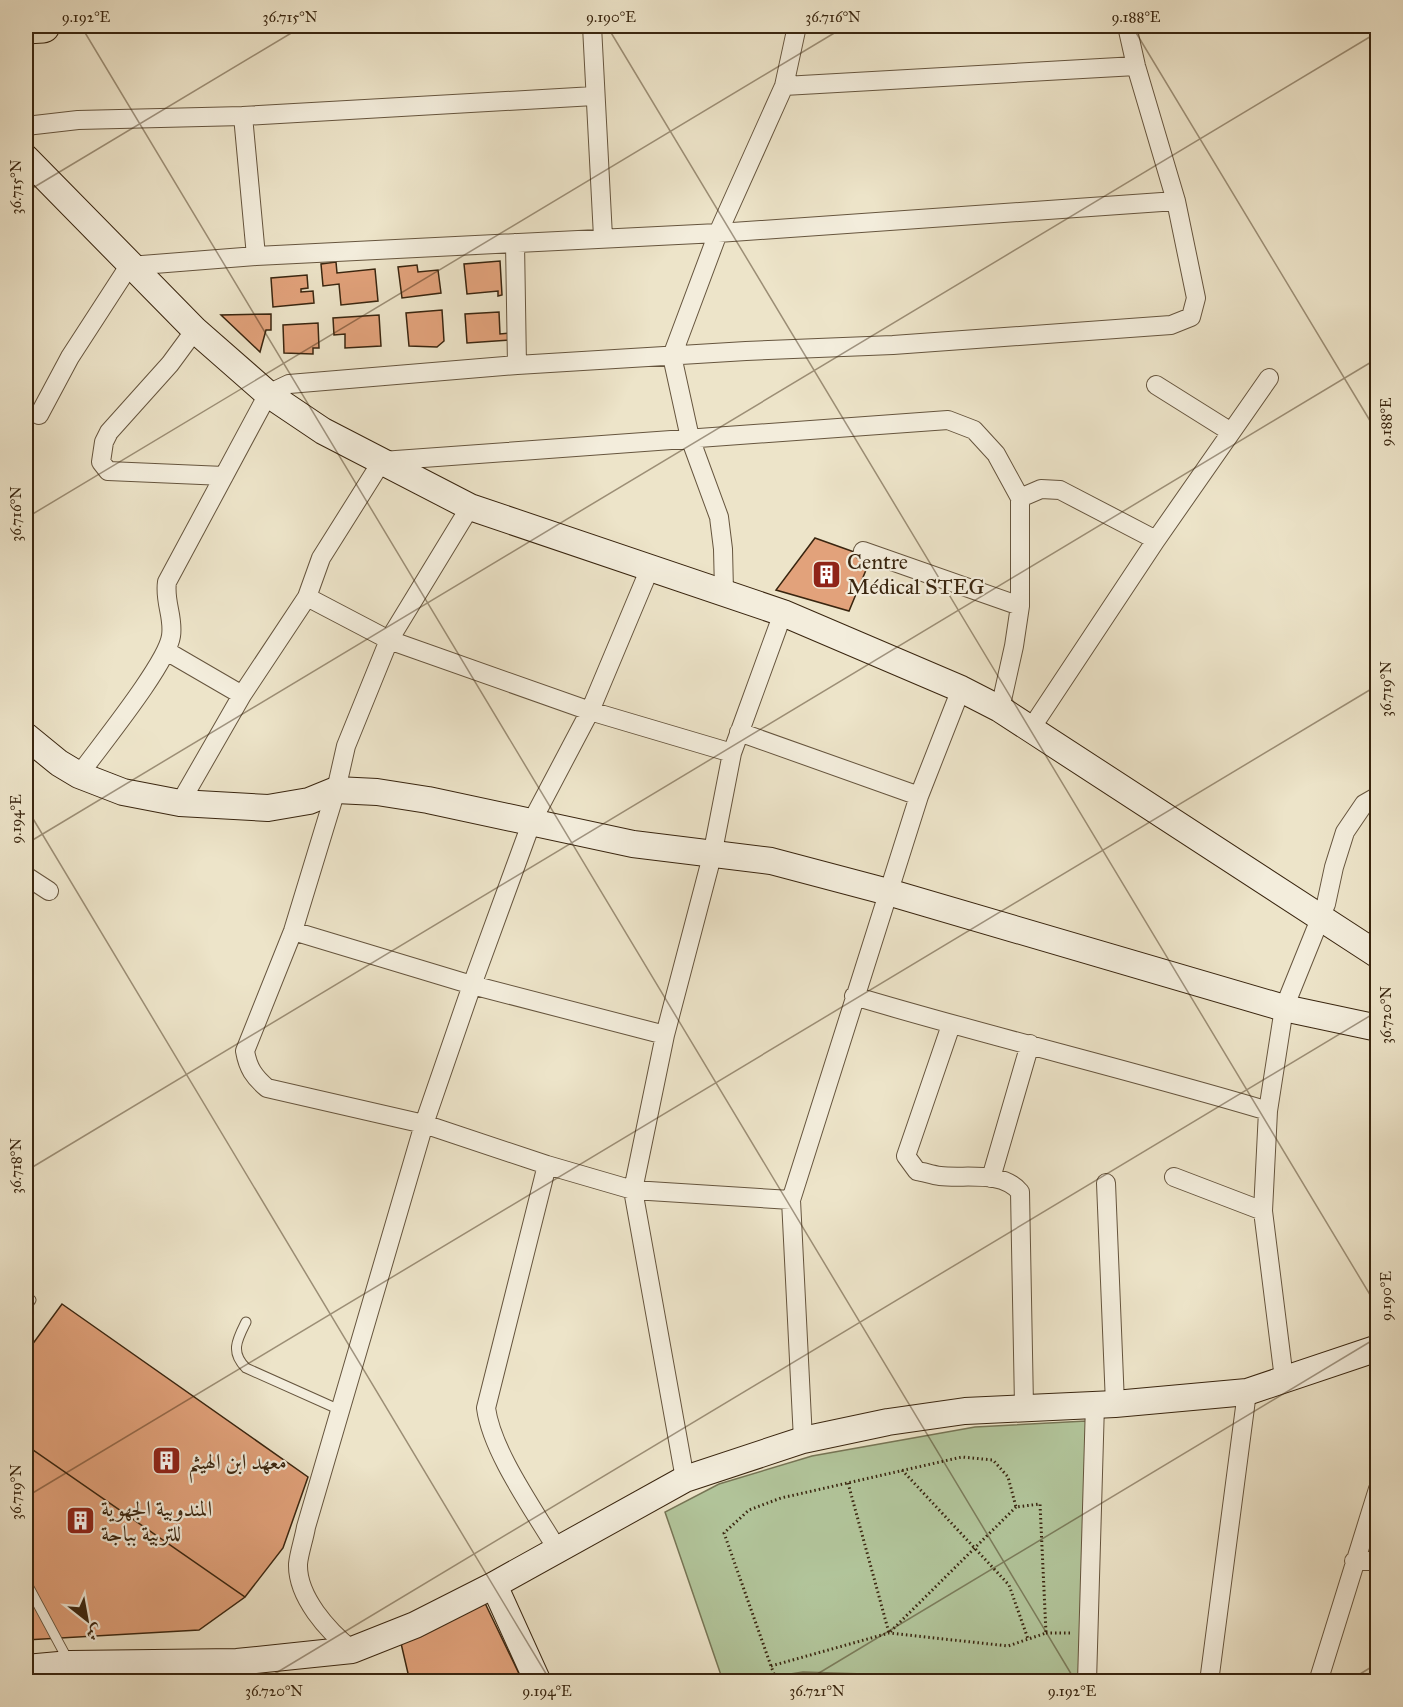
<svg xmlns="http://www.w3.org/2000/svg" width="1403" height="1707" font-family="'IM FELL Great Primer',Amiri,serif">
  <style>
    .green { fill: #b2c59b; stroke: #767555; stroke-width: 1.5 }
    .building { fill: #e2a27b; stroke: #39250f; stroke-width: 1.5 }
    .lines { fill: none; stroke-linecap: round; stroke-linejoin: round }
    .lane-casing { stroke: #66553e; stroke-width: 11 }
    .street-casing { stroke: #66553e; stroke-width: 20 }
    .secondary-casing { stroke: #39250f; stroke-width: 28 }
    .highway-casing { stroke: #39250f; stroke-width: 35 }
    .path { stroke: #39250f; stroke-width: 3; stroke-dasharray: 1.5 3; stroke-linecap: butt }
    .lane { stroke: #f3eddc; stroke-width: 9 }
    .street { stroke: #f3eddc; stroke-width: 18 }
    .secondary { stroke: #f3eddc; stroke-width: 26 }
    .highway { stroke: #ede4c9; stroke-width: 33 }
    .ticks { fill: none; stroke: #39250f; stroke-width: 1.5; stroke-opacity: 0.45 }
    .labels { text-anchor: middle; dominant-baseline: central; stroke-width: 4.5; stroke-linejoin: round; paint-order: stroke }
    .poi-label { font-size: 22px; fill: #39250f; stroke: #f3eddc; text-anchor: start }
    .neatline { fill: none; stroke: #39250f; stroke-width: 2 }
    .ticks-label { font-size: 15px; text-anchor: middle; fill: #39250f }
  </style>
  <rect width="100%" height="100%" fill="#ede4c9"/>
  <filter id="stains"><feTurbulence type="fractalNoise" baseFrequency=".00333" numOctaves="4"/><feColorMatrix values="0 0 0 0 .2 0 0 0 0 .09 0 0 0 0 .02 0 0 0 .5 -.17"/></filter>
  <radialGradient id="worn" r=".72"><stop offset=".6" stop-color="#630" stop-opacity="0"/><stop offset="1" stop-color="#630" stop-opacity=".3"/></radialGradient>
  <path class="green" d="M 1086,1421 L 1079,1681 L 803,1672 L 745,1681 L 723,1681 L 665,1512 L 719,1484 L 812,1456 L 975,1427 Z"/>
  <path class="building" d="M 500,261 L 502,295 L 498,296 L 498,291 L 467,294 L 464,264 Z
    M 336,262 L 337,273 L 375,269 L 378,301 L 341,305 L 339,284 L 323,286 L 321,264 Z
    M 417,265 L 418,272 L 438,270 L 441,293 L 402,298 L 398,267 Z
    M 307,275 L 308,288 L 301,289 L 301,292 L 313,291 L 314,303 L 273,307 L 271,278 Z
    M 442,310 L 444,341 L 437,347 L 409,346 L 406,313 Z
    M 499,312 L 500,334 L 510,333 L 510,340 L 467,343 L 465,314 Z
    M 271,314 L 271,330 L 266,330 L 260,352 L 221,315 Z
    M 379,315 L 381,346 L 345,348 L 345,334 L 334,335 L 333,318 Z
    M 318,323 L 319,348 L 313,348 L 313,354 L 284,353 L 283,325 Z
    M 815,538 L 871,558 L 849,611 L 776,590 Z
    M 62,1304 L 308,1477 L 283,1548 L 245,1597 L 26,1445 L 26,1353 Z
    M 26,1445 L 245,1597 L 199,1630 L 26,1640 Z
    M 483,1599 L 523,1682 L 410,1682 L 400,1639 Z"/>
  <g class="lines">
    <defs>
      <path id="lane" d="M 26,1307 L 31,1300
        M 246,1322 C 237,1340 230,1352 246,1368 L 340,1410
        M 26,1582 L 69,1662"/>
      <path id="street" d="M 592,26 L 603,237
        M 784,86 L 797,26
        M 243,116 L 256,256
        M 26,126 L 78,120 L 243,116 L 594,96
        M 515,243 L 517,365
        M 195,330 L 170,364 L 109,432 L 104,442 L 101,462 L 108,471 L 224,476
        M 1156,385 L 1231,432
        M 39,415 L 70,357 L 129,266 L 256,256 L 718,233 L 1176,201
        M 470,507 L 389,640 L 346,746 L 336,790 L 293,931 L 245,1051 C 248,1068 254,1077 267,1088 L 424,1124 L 547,1165 L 633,1190 L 791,1200
        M 863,551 L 1020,606
        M 724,591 L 723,549 L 719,517 L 690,438 L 672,356 L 718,233 L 784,86 L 1136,66
        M 307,597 L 389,640 L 590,711 L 732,753
        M 168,652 L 242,695
        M 1000,709 L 1014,646 L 1020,606 L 1020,498
        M 1030,730 L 1156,540 L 1269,378
        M 739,732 L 919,796
        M 79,775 C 99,747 167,664 171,636 C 174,617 164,602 167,582 L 268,394 L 289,384 L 517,365 L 746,351 L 893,345 L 1171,325 L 1191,317 L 1196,298 L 1176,201 L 1136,66 L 1127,26
        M 180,803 L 242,695 L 307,597 L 321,558 L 382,461 L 948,420 L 974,430 L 996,454 L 1020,498 L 1041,489 L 1060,490 L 1156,540
        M 26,876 L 49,891
        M 293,931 L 472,985 L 665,1035
        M 854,996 C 991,1037 1131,1070 1268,1111
        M 951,1025 L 906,1156 L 917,1171 C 924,1172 932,1175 940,1176 C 965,1179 1002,1170 1020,1192 L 1024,1406
        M 547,1165 L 486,1408 C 492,1452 534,1510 557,1549
        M 1174,1177 L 1263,1211
        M 991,1178 L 1030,1044
        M 1106,1183 L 1115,1404
        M 1284,1379 L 1263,1211 L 1268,1111 L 1284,1008 L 1326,904 L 1334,867 L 1345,832 L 1364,804 L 1378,796
        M 803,1440 L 791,1200 L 919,796 L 961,689
        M 685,1479 L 633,1190 L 665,1035 L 712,856 L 732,753 L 783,613
        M 1354,1561 L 1378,1561
        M 352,1650 C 328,1631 297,1597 298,1564 C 299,1553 304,1539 306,1527 L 424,1124 L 472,985 L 532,821 L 590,711 L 650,568
        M 1087,1682 L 1095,1404
        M 1209,1682 L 1247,1392
        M 1318,1682 L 1378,1489"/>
      <path id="secondary" d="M 26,158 L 195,330 L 268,394 L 323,431 L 470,507 L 783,613 L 961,689 L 1000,709 L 1378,955
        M 26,736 L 59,763 L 79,775 L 123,792 L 180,803 L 268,808 L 309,801 L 336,790 L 377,792 L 428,800 L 633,844 L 771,861 L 888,892 L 1284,1008 L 1378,1028
        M 494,1585 L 538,1682
        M 26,1668 L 70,1664 L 237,1662 L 352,1650 L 415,1625 L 494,1585 L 685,1479 L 803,1440 L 888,1422 L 965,1411 L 1115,1404 L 1247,1392 L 1378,1348"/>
      <path id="highway" d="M 26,27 L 43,26"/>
    </defs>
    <use href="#lane" class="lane-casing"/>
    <use href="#street" class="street-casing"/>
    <use href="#secondary" class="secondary-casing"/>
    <use href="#highway" class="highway-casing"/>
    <path class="path" d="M 902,1470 L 1009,1585 L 1028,1639
      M 848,1483 L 889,1633 L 1016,1507
      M 1046,1633 L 1072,1633
      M 771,1666 L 889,1633 L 1008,1646 L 1046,1633 L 1040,1504 L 1016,1507 L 1008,1477 L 993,1460 L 962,1457 L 781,1498 L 749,1510 L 724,1533 L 771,1666 L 777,1682"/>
    <use href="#lane" class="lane"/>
    <use href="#street" class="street"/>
    <use href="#secondary" class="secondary"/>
    <use href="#highway" class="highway"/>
  </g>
  <path class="ticks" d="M 81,26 L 1076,1682M 607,26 L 1378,1308M 1132,26 L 1378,434M 26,192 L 303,26M 26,518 L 846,26M 26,807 L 551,1682M 26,844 L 1378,32M 26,1171 L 1378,358M 26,1497 L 1378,685M 26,1681 L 26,1682M 261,1682 L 1378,1011M 804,1682 L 1378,1337M 1347,1682 L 1378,1663"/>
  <defs>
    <symbol id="building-square" viewBox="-11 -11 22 22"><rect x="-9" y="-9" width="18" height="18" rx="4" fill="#8f2418" stroke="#f3eddc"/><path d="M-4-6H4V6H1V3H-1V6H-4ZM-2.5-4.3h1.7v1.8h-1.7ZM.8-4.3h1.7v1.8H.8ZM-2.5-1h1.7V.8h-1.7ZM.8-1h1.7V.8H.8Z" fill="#fff"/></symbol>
  </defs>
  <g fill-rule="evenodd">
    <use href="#building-square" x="810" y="558" width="33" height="33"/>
    <use href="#building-square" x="150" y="1444" width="33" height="33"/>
    <use href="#building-square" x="64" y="1504" width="33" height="33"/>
  </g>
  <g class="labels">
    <g class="poi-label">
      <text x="847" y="561">Centre<tspan x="847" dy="25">Médical STEG</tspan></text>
      <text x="188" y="1461">معهد ابن الهيثم</text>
      <text x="101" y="1508">المندوبية الجهوية<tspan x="101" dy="25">للتربية بباجة</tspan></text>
    </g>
  </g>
  <rect width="1403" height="1707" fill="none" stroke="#ede4c9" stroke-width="66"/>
  <g transform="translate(87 1620) rotate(149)" stroke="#f3eddc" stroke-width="4.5" paint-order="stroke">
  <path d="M0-4.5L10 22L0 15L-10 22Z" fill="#39250f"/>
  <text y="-9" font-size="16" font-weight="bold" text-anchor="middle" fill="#39250f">ش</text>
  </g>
  <rect x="33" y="33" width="1337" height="1641" class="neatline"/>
  <g class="ticks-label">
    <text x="86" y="22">9.192°E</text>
    <text x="290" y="22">36.715°N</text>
    <text x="611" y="22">9.190°E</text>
    <text x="833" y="22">36.716°N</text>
    <text x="1136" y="22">9.188°E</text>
    <text transform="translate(16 187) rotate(-90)" y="5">36.715°N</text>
    <text transform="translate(1386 422) rotate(-90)" y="5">9.188°E</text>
    <text transform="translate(16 514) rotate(-90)" y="5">36.716°N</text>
    <text transform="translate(1386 689) rotate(-90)" y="5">36.719°N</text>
    <text transform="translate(16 819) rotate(-90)" y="5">9.194°E</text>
    <text transform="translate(1386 1015) rotate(-90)" y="5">36.720°N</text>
    <text transform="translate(16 1166) rotate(-90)" y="5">36.718°N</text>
    <text transform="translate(1386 1296) rotate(-90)" y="5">9.190°E</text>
    <text transform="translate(16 1492) rotate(-90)" y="5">36.719°N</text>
    <text x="274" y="1696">36.720°N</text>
    <text x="547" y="1696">9.194°E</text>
    <text x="817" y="1696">36.721°N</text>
    <text x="1072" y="1696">9.192°E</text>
  </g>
  <rect width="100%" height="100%" filter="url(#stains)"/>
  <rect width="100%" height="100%" fill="url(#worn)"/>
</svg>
